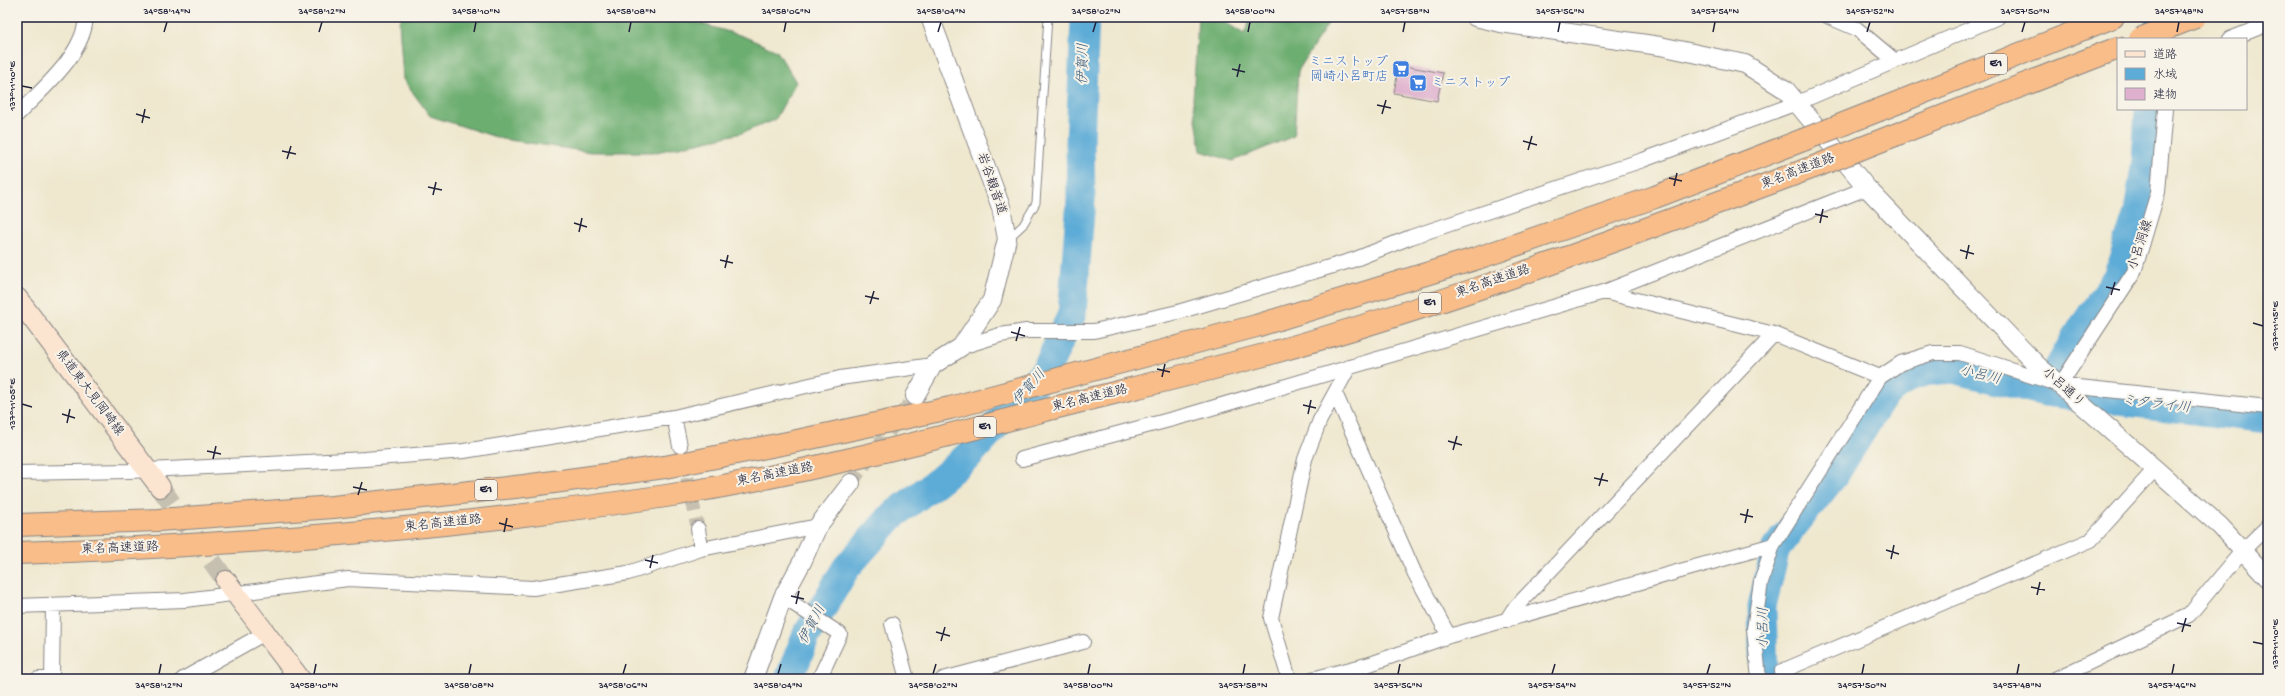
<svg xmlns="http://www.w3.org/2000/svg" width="2285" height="696" font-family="'Gochi Hand','Klee One',sans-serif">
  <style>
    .forest { fill: #6cad70; stroke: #476856 }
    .water { fill: #5dacd7; stroke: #406789 }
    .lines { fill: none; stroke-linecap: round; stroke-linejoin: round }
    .river { stroke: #5dacd7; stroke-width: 29 }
    .building { fill: #dfb0ce }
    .minor-tunnel { stroke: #c6c0b1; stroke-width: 14; stroke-dasharray: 14 7; stroke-linecap: butt }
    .secondary-tunnel { stroke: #c6c0b1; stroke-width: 20; stroke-dasharray: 20 10; stroke-linecap: butt }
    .service-casing { stroke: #888585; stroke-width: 9 }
    .minor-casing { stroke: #888585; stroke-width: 16 }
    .tertiary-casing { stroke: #888585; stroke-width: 20 }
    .secondary-casing { stroke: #888585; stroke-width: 22 }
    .motorway-casing { stroke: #888585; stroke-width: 24 }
    .service { stroke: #fff; stroke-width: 7 }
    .minor { stroke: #fff; stroke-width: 14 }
    .tertiary { stroke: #fff; stroke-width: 18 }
    .secondary { stroke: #fce5d0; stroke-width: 20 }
    .motorway { stroke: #f8bd89; stroke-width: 22 }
    .motorway-bridge-casing { stroke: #888585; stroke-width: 24; stroke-linecap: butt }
    .motorway-bridge { stroke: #f8bd89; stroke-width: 22 }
    .ticks { fill: none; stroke: #22223b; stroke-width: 1.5 }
    .labels { text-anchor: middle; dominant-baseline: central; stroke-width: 4; stroke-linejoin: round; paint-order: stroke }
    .shield { fill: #f7f3e8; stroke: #62616f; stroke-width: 1 }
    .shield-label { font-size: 12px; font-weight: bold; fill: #22223b }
    .shop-label { font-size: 13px; fill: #366cbe; stroke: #f7f3e8; text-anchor: end }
    .street-label { font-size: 13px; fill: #22223b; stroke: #f7f3e8 }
    .water-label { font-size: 14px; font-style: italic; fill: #3a5979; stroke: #f7f3e8 }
    .neatline { fill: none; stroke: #22223b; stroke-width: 1.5 }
    .ticks-label { font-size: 10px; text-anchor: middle; fill: #22223b }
  </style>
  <rect width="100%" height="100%" fill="#f7f3e8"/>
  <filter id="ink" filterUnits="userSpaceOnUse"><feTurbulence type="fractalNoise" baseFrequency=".025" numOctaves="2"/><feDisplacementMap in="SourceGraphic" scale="8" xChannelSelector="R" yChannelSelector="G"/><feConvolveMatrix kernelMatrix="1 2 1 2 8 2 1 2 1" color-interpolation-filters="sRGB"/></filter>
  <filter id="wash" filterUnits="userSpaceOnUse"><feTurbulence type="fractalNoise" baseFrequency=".012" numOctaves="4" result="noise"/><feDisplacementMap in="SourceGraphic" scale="16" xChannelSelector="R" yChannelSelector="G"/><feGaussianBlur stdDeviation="0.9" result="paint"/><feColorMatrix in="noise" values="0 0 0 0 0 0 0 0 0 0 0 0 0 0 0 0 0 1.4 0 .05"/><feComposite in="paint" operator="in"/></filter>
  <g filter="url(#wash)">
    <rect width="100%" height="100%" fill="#efe8cf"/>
    <path class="forest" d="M 402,17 L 695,17 L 699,23 L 743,36 L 777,51 L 796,82 L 775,120 L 742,133 L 657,152 L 590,152 L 502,139 L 430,116 L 403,79 L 399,22 Z
      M 1198,17 L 1217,17 L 1244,34 L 1251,17 L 1332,17 L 1298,71 L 1294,136 L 1233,161 L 1201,151 L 1193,100 Z"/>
    <path class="water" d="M 2146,17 L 2164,17 L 2162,39 L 2145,39 Z
      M 2143,109 L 2159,109 L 2154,221 L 2140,263 L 2129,257 L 2145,200 Z"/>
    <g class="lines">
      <path class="river" d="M 2045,392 L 2075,339 L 2117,277 L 2138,213 L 2146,161 L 2149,109
        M 1764,676 L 1762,606 L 1776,548 L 1835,474 L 1884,395 L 1910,376 L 1929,371 L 1953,369 L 2045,392 L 2268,419
        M 789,679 L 806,636 L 846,568 L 892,516 L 941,479 L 970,454 L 1046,370 L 1072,314 L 1081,199 L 1080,142 L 1085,17"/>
    </g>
    <g id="blocks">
      <path class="building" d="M 1399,65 L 1443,73 L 1437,101 L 1394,93 Z"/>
    </g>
  </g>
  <g filter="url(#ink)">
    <use href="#blocks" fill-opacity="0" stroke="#888585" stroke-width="1"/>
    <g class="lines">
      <path class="minor-tunnel" d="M 683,457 L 698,529
        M 851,483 L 915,396"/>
      <path class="secondary-tunnel" d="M 160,487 L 226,581"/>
      <defs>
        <path id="service" d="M 1009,238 L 1023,225 L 1036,203 L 1048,17"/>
        <path id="minor" d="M 1829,17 L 1857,29 L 1894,60
          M 2230,39 L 2268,24
          M 17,115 C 42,89 84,55 86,17
          M 1604,292 L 1774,334 L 1880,377
          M 961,347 L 1000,335 L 1026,331 L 1094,331 L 1178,312 L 1353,260 L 1411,237 L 1643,160 L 1797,103 L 1998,17
          M 2060,385 L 2134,272 L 2158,192 L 2165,109
          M 1335,393 L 1415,574 L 1449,636
          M 674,417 L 680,446
          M 1022,459 L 1188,415 L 1604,292 L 1867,188
          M 17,473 L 129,471 L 365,459 L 464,451 L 674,417 L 840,378 L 933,365
          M 698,529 L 701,549
          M 783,597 L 840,634 L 819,679
          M 17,606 L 185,600 L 348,579 L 533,588 L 628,573 L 701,549 L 818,526
          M 1506,621 L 1513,610 L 1774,334
          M 892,624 L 907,679
          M 38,679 L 52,679
          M 52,679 L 53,606
          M 183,679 L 265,633
          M 943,679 L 1083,642
          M 1289,679 L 1271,618 L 1305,459 L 1320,420 L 1349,367
          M 1312,679 L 1370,664 L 1449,636 L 1773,545
          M 1759,679 L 1754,629 L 1761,582 L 1773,545 L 1880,377 L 1901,363 L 1933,353 L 1960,353 L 2060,385 L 2268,407
          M 1783,679 L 1782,671 L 2091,540 L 2155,469
          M 2055,679 L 2189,615 L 2243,550 L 2268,526"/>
        <path id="tertiary" d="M 1475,17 L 1501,23 L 1660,46 L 1745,64 L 1786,90 L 1867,188 L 2037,365 L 2220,526 L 2268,578
          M 915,396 L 933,365 L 961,347 L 992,300 L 1007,239 L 1001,207 L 930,17
          M 753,679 L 783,597 L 802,562 L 818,526 L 851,483"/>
        <path id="secondary" d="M 17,298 L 160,487
          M 226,581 L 300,679"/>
        <path id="motorway" d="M 1879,110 L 2113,17
          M 1895,135 L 2118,48
          M 17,525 L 159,520 L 333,507 L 524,486 L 665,467 L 792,442 L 950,408 L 1256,326 L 1478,258 L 1655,197 L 1803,140
          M 17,553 C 234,546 451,528 666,496 C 792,476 915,444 1038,412 C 1113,393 1189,375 1264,355 C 1452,303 1636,233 1819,165"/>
      </defs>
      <use href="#service" class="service-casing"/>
      <use href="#minor" class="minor-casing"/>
      <use href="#tertiary" class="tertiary-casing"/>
      <use href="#secondary" class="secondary-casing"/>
      <use href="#motorway" class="motorway-casing"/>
      <use href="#service" class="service"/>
      <use href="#minor" class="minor"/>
      <use href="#tertiary" class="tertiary"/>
      <use href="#secondary" class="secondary"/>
      <use href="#motorway" class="motorway"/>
      <defs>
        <path id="motorway-bridge" d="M 2140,39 L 2195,17
          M 1803,140 L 1879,110
          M 1819,165 L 1895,135"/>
      </defs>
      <use href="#motorway-bridge" class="motorway-bridge-casing"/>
      <use href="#motorway-bridge" class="motorway-bridge"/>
    </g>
  </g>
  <path class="ticks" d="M 164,32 L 167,22M 319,32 L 322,22M 474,32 L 476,22M 629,32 L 631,22M 784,32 L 786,22M 938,32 L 941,22M 1093,32 L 1096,22M 1248,32 L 1250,22M 1403,32 L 1405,22M 1558,32 L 1560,22M 1713,32 L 1715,22M 1867,32 L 1870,22M 2022,32 L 2025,22M 2177,32 L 2179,22M 1232,69 L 1245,72M 1237,77 L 1240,64M 22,86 L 32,88M 1377,105 L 1391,108M 136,114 L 150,118M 1382,114 L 1386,100M 142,123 L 145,109M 1523,141 L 1537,145M 1528,150 L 1532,136M 282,151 L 296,154M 287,159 L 291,146M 1669,178 L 1682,181M 1674,186 L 1677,173M 428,187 L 442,190M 433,195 L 436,182M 1815,214 L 1828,217M 574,223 L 587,227M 1820,223 L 1823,209M 579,232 L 582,218M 1960,250 L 1974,254M 1966,259 L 1969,245M 720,260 L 733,263M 725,268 L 728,255M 2106,287 L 2120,290M 2111,295 L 2115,282M 865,296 L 879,299M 870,304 L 874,291M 2253,323 L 2263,326M 1011,332 L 1025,336M 1016,341 L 1020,327M 1157,369 L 1170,372M 1162,377 L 1165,364M 22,404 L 32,407M 1303,405 L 1316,408M 62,414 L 75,418M 1308,414 L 1311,400M 67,423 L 70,409M 1448,441 L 1462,445M 1453,450 L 1457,436M 207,451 L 221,454M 213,459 L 216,446M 1594,478 L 1608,481M 1599,486 L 1603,473M 353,487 L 367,490M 358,495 L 362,482M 1740,514 L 1753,517M 499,523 L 513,527M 1745,523 L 1748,509M 504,532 L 507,518M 1886,550 L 1899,554M 1891,559 L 1894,545M 645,560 L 658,563M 650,568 L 653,555M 2031,587 L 2045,590M 2037,595 L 2040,582M 791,596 L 804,599M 796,604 L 799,591M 2177,623 L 2191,626M 936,632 L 950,636M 2182,632 L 2186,618M 941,641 L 945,627M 2253,642 L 2263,644M 159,674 L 161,664M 314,674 L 316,664M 469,674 L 471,664M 623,674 L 626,664M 778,674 L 781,664M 933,674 L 936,664M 1088,674 L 1090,664M 1243,674 L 1245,664M 1398,674 L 1400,664M 1552,674 L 1555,664M 1707,674 L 1710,664M 1862,674 L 1864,664M 2017,674 L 2019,664M 2172,674 L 2174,664"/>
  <defs>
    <symbol id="supermarket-square" viewBox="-11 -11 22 22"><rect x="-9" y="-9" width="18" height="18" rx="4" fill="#3f7fe0" stroke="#f7f3e8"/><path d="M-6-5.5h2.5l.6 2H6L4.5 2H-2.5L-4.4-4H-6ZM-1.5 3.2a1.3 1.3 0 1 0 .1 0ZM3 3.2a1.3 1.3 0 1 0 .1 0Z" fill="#fff"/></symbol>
  </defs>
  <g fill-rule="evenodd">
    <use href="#supermarket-square" x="1391" y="59" width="20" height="20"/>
    <use href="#supermarket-square" x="1408" y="73" width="20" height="20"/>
  </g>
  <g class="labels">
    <g class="shield">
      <rect x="1985" y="54" width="22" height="20" rx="3"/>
      <rect x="1419" y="293" width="22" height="20" rx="3"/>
      <rect x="974" y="417" width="22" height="20" rx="3"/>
      <rect x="475" y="480" width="22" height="20" rx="3"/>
    </g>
    <g class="shield-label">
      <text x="1996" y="64">E1</text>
      <text x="1430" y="303">E1</text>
      <text x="985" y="427">E1</text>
      <text x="486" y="490">E1</text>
    </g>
    <g class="shop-label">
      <text x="1388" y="62">ミニストップ<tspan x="1388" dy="15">岡崎小呂町店</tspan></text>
      <text x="1431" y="83" text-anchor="start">ミニストップ</text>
    </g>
    <g class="street-label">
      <text transform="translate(1798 172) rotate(-21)">東名高速道路</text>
      <text transform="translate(991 184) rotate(71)">岩谷観音道</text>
      <text transform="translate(2141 245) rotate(-72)">小呂洞線</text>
      <text transform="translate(1493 282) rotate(-19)">東名高速道路</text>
      <text transform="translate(2063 388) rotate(42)">小呂通り</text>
      <text transform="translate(89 393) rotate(53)">県道東大見岡崎線</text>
      <text transform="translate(1090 399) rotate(-14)">東名高速道路</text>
      <text transform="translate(775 475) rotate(-11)">東名高速道路</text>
      <text transform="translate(443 524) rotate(-6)">東名高速道路</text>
      <text transform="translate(120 549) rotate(-2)">東名高速道路</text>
    </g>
    <g class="water-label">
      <text transform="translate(1084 64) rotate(-89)">伊賀川</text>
      <text transform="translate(1980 376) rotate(14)">小呂川</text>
      <text transform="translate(1030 388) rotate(-49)">伊賀川</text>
      <text transform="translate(2156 405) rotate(7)">ミタライ川</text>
      <text transform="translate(813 625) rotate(-62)">伊賀川</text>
      <text transform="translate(1764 628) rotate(-90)">小呂川</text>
    </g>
  </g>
  <rect width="2285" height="696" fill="none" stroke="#f7f3e8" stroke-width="44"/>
  <rect x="2117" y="38" width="130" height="72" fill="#f7f3e8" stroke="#a29fa3"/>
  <rect x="2125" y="51" width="20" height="6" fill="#fce5d0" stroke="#a29fa3"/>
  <text x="2153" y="58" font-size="12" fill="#22223b">道路</text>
  <rect x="2125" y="68" width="20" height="12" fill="#5dacd7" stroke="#a29fa3"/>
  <text x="2153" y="78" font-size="12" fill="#22223b">水域</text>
  <rect x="2125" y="88" width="20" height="12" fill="#dfb0ce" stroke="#a29fa3"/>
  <text x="2153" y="98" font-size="12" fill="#22223b">建物</text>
  <rect x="22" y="22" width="2241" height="652" class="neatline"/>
  <g class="ticks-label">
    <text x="167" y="14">34°58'14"N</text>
    <text x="322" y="14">34°58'12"N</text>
    <text x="476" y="14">34°58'10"N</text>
    <text x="631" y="14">34°58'08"N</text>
    <text x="786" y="14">34°58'06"N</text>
    <text x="941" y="14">34°58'04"N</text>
    <text x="1096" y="14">34°58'02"N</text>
    <text x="1250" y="14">34°58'00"N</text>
    <text x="1405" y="14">34°57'58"N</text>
    <text x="1560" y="14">34°57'56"N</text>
    <text x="1715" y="14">34°57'54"N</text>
    <text x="1870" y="14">34°57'52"N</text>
    <text x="2025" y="14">34°57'50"N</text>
    <text x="2179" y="14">34°57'48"N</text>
    <text transform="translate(11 86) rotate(-90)" y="4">137°11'10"E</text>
    <text transform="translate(2274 326) rotate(-90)" y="4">137°11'15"E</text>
    <text transform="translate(11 404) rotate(-90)" y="4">137°11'05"E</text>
    <text transform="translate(2274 644) rotate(-90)" y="4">137°11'10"E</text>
    <text x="159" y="688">34°58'12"N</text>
    <text x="314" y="688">34°58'10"N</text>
    <text x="469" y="688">34°58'08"N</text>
    <text x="623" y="688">34°58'06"N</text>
    <text x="778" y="688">34°58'04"N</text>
    <text x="933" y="688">34°58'02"N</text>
    <text x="1088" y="688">34°58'00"N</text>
    <text x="1243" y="688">34°57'58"N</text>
    <text x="1398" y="688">34°57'56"N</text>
    <text x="1552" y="688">34°57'54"N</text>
    <text x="1707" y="688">34°57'52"N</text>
    <text x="1862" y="688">34°57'50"N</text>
    <text x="2017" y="688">34°57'48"N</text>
    <text x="2172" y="688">34°57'46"N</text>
  </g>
</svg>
